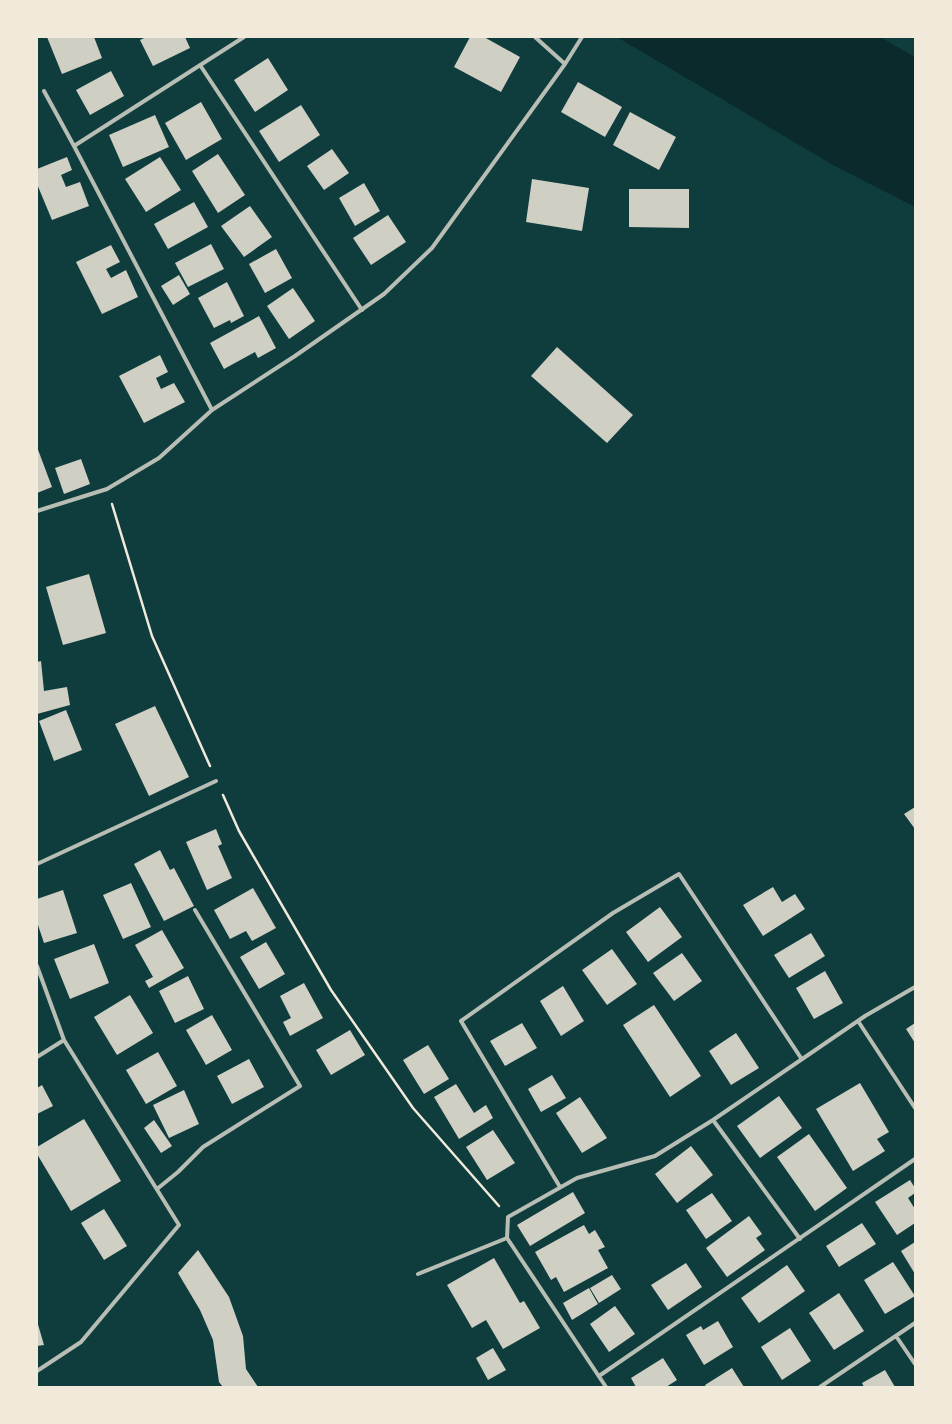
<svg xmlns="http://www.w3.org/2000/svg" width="952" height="1424" font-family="Rubik,sans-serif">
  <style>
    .water { fill: #0a2a2b }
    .building { fill: #cfcfc3 }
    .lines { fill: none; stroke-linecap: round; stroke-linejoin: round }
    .path { stroke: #f1e9da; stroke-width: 2.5 }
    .minor { stroke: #b8beb3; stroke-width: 4 }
  </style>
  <rect width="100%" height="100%" fill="#0f3d3e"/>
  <path class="water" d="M 617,37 L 880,37 L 915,57 L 915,207 L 833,165 Z"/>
  <path class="building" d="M 47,37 L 94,37 L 102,58 L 62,74 Z
    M 146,37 L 185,37 L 190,48 L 153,66 L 140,40 Z
    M 470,37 L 484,37 L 520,57 L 501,92 L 454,67 Z
    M 268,58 L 288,90 L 255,112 L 234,80 Z
    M 111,71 L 124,96 L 90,115 L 76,90 Z
    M 578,82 L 622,107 L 605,137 L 561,112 Z
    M 201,102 L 222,139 L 186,160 L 165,123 Z
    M 301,105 L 320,135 L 279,162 L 259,131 Z
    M 630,112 L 676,137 L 659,170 L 613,145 Z
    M 155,115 L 169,147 L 123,167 L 109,135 Z
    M 332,149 L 349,173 L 324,190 L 307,166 Z
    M 218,154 L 245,195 L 218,213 L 192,171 Z
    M 67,157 L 72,170 L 61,175 L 66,187 L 80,182 L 89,206 L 52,220 L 37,184 L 37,169 Z
    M 160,157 L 181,190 L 146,212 L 125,179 Z
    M 532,179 L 589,188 L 582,231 L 526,222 Z
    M 364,183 L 380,211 L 355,226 L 339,198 Z
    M 629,189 L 689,189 L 689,228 L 629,227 Z
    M 194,202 L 208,227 L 168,249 L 154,224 Z
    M 250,206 L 272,237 L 244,257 L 221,226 Z
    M 388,215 L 406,242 L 371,265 L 353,238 Z
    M 211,244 L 224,269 L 188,287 L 175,263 Z
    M 111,245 L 120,262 L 106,269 L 111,278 L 126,270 L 138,297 L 102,314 L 76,262 Z
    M 276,249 L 292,278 L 265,293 L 249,264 Z
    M 179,275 L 190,294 L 173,305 L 161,286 Z
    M 227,282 L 244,316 L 231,323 L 230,320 L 214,328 L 198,298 Z
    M 293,288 L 315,321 L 289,339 L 267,306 Z
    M 259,316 L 276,348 L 258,358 L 255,352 L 224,369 L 210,343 Z
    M 557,347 L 633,415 L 607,443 L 531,376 Z
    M 160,355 L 168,372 L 156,378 L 161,389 L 174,383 L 185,402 L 144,423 L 119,376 Z
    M 37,447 L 52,487 L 37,493 Z
    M 81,459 L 90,484 L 64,494 L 55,468 Z
    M 89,574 L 106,633 L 63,645 L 46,587 Z
    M 41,661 L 44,691 L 67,687 L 70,705 L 37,714 L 37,662 Z
    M 155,706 L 189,777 L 149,796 L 115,724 Z
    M 66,710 L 82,750 L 54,761 L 39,721 Z
    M 915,807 L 915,829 L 904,814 Z
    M 216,829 L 222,844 L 218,846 L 232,878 L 207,890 L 186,842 Z
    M 160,850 L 170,870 L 174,868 L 194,906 L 164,921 L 134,864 Z
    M 131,883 L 151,927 L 123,939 L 103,895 Z
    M 773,887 L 782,902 L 795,894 L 805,909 L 763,936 L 743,905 Z
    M 253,888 L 276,928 L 252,941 L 246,931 L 230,939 L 214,910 Z
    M 63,890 L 77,933 L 44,943 L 37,922 L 37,899 Z
    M 660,907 L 682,937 L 648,962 L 626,932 Z
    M 162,930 L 184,968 L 149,988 L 145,981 L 153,977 L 135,945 Z
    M 811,933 L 825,956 L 789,978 L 774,955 Z
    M 266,942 L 285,974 L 259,989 L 240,957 Z
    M 94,944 L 109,983 L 70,999 L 54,959 Z
    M 612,949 L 637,984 L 607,1005 L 582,970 Z
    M 682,953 L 702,981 L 674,1001 L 653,973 Z
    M 825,971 L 843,1003 L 814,1019 L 796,988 Z
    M 188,976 L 204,1009 L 175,1023 L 159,991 Z
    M 304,983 L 323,1018 L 290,1036 L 283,1022 L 291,1018 L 280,996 Z
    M 563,986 L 584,1021 L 561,1036 L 540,1001 Z
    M 130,995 L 153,1033 L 117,1055 L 94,1017 Z
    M 654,1005 L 701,1076 L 670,1097 L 623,1025 Z
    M 212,1015 L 232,1050 L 206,1065 L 186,1030 Z
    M 522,1023 L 537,1048 L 505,1066 L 490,1041 Z
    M 915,1023 L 915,1043 L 906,1029 Z
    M 350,1030 L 365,1055 L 331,1075 L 316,1050 Z
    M 736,1033 L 759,1068 L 731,1085 L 709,1051 Z
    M 428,1045 L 449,1079 L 424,1094 L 403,1060 Z
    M 158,1052 L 177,1086 L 146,1104 L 126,1070 Z
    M 249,1059 L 264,1087 L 232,1104 L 217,1076 Z
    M 552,1075 L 566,1098 L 541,1112 L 528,1089 Z
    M 860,1083 L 889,1132 L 877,1139 L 885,1151 L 853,1171 L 816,1109 Z
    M 456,1084 L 474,1113 L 486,1105 L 493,1118 L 459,1139 L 434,1097 Z
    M 42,1085 L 53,1106 L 37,1114 L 37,1088 Z
    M 184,1090 L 199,1124 L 169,1138 L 153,1105 Z
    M 779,1096 L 802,1128 L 760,1158 L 737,1126 Z
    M 580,1097 L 607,1138 L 582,1153 L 556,1113 Z
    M 84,1119 L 121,1181 L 71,1211 L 37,1154 L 37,1147 Z
    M 154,1120 L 172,1146 L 161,1153 L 144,1128 Z
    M 493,1130 L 515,1163 L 487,1180 L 466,1147 Z
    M 809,1134 L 847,1188 L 815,1211 L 777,1157 Z
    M 691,1146 L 713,1175 L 677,1203 L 655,1174 Z
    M 910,1180 L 915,1188 L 915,1193 L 908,1198 L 915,1209 L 915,1223 L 897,1235 L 875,1202 Z
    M 573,1192 L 585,1213 L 530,1246 L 517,1225 Z
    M 712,1193 L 732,1221 L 706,1239 L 686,1210 Z
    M 104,1209 L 127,1246 L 104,1260 L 81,1223 Z
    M 749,1216 L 762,1234 L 756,1238 L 765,1250 L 727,1277 L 706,1248 Z
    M 862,1223 L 876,1244 L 839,1267 L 826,1246 Z
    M 584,1225 L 589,1234 L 595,1230 L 605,1247 L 598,1250 L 608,1268 L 564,1292 L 556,1277 L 551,1280 L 535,1252 Z
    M 915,1242 L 915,1274 L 901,1251 Z
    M 198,1250 L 229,1297 L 243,1336 L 246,1369 L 258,1387 L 223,1387 L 219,1382 L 213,1340 L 200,1310 L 178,1273 Z
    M 494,1258 L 520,1303 L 524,1301 L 540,1328 L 503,1349 L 486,1320 L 472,1328 L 447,1285 Z
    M 893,1262 L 915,1296 L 885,1314 L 864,1280 Z
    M 686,1263 L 702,1287 L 668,1310 L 651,1285 Z
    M 787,1265 L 805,1291 L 759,1323 L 741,1298 Z
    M 612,1275 L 621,1289 L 599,1303 L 590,1288 Z
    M 589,1288 L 598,1304 L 572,1320 L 563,1303 Z
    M 839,1293 L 864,1331 L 834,1350 L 809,1313 Z
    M 615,1306 L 635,1334 L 609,1352 L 590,1324 Z
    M 37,1321 L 44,1345 L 37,1346 Z
    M 718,1321 L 733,1347 L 704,1365 L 686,1335 L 701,1326 L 703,1330 Z
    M 790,1328 L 811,1361 L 782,1380 L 761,1347 Z
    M 493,1348 L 506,1370 L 488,1380 L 476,1358 Z
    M 663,1358 L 677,1380 L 666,1387 L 636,1387 L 631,1378 Z
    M 732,1368 L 744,1387 L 706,1387 L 705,1385 Z
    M 885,1370 L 895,1387 L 864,1387 L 862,1383 Z"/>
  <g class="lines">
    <path class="path" d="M 112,504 L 152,636 L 210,766
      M 223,795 L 239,831 L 331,990 L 413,1108 L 499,1206"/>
    <path class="minor" d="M 535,37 L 565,64
      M 200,65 L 362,310
      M 44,91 L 74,146 L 212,410
      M 74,146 L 244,37
      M 37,511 L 107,489 L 159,458 L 212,410 L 295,356 L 384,294 L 432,248 L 565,64 L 582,37
      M 37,864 L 216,781
      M 37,966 L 64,1040 L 179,1225 L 81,1342 L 37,1371
      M 858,1021 L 915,1108
      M 37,1057 L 64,1040
      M 713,1120 L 800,1239
      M 560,1187 L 461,1021 L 613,913 L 679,874 L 801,1058
      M 157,1189 L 178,1172 L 203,1147 L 300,1086 L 195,910
      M 418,1274 L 507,1238
      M 896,1336 L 915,1364
      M 599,1376 L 915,1159
      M 606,1387 L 507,1238 L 508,1217 L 577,1178 L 655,1156 L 713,1120 L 865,1016 L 915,987
      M 820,1387 L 915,1323"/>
  </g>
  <rect width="952" height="1424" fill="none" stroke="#f1e9da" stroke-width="76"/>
</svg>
